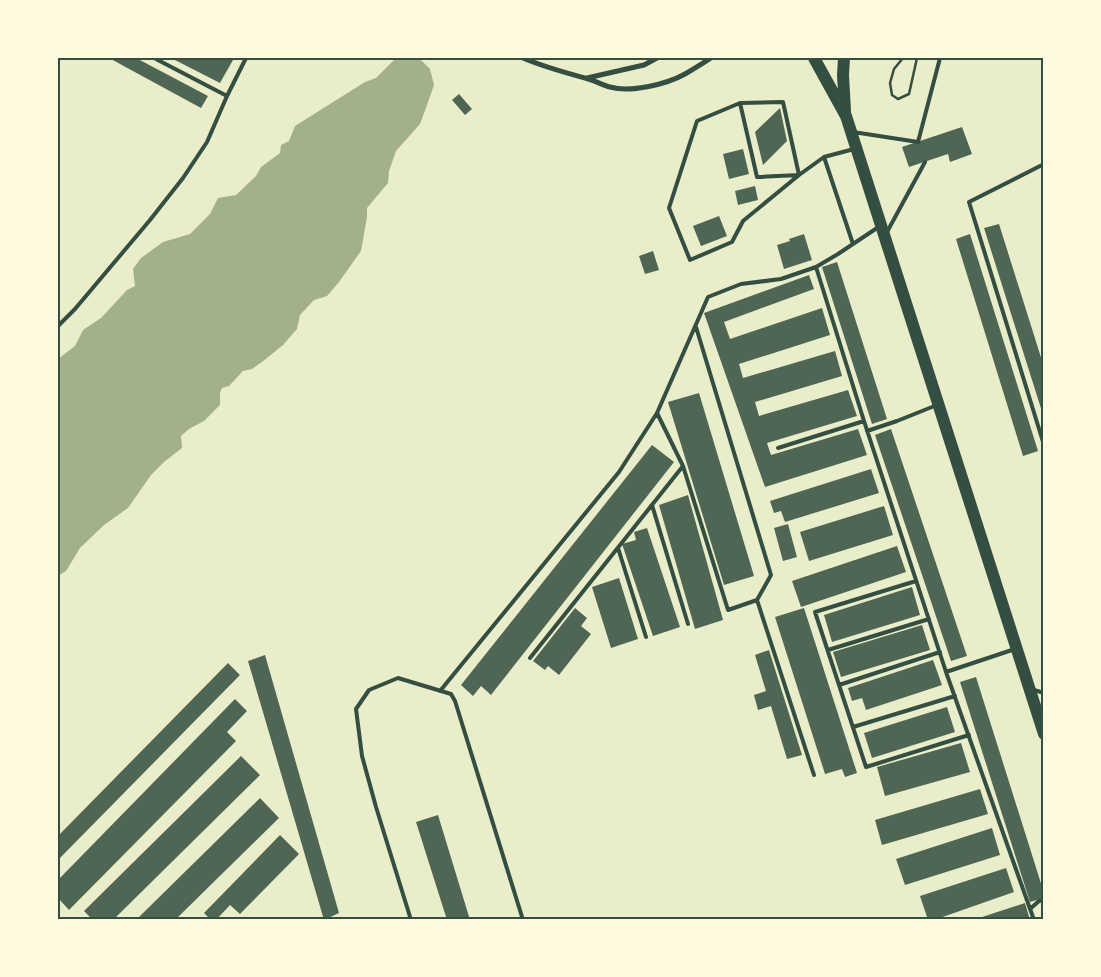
<svg xmlns="http://www.w3.org/2000/svg" width="1101" height="977" font-family="Literata,serif">
  <style>
    .water { fill: #a3b18a }
    .building { fill: #4f6655 }
    .lines { fill: none; stroke-linecap: round; stroke-linejoin: round }
    .path { stroke: #344e41; stroke-width: 2.5 }
    .service { stroke: #344e41; stroke-width: 4 }
    .minor { stroke: #344e41; stroke-width: 5 }
    .primary { stroke: #344e41; stroke-width: 12 }
    .neatline { fill: none; stroke: #344e41; stroke-width: 2 }
  </style>
  <rect width="100%" height="100%" fill="#e9edc9"/>
  <path class="water" d="M 396,58 L 419,58 L 430,69 L 434,85 L 427,105 L 420,124 L 396,151 L 389,171 L 388,183 L 367,208 L 367,217 L 361,251 L 339,282 L 327,296 L 314,300 L 300,315 L 297,329 L 283,345 L 262,362 L 252,369 L 243,371 L 229,386 L 222,388 L 220,393 L 220,405 L 204,421 L 189,429 L 181,436 L 182,448 L 164,462 L 151,475 L 128,508 L 104,525 L 80,548 L 66,571 L 58,576 L 58,359 L 75,346 L 83,330 L 101,318 L 127,290 L 135,286 L 133,269 L 141,258 L 163,242 L 190,234 L 210,214 L 218,198 L 236,195 L 256,176 L 261,167 L 280,153 L 281,145 L 289,141 L 295,126 L 365,82 L 376,78 Z"/>
  <path class="building" d="M 109,58 L 136,58 L 208,96 L 201,108 Z
    M 171,58 L 229,58 L 233,60 L 220,83 Z
    M 459,94 L 472,109 L 465,115 L 452,100 Z
    M 780,108 L 787,141 L 763,165 L 755,132 Z
    M 962,127 L 972,154 L 950,162 L 948,154 L 909,167 L 902,147 Z
    M 743,149 L 749,174 L 729,179 L 723,154 Z
    M 755,186 L 758,200 L 738,205 L 735,191 Z
    M 719,216 L 727,236 L 701,246 L 693,226 Z
    M 999,224 L 1044,367 L 1044,418 L 984,228 Z
    M 804,234 L 812,260 L 784,269 L 777,245 L 790,241 L 789,239 Z
    M 970,234 L 1038,451 L 1023,456 L 956,239 Z
    M 653,251 L 659,270 L 645,274 L 639,256 Z
    M 837,262 L 887,419 L 872,424 L 822,267 Z
    M 809,275 L 814,289 L 724,322 L 730,339 L 822,308 L 830,335 L 739,364 L 743,378 L 835,351 L 842,376 L 755,402 L 759,416 L 848,390 L 857,416 L 767,443 L 771,455 L 858,429 L 867,455 L 765,487 L 704,313 Z
    M 699,393 L 754,576 L 724,585 L 668,402 Z
    M 891,429 L 967,656 L 951,661 L 875,435 Z
    M 652,445 L 674,462 L 491,695 L 481,686 L 473,696 L 461,685 Z
    M 871,469 L 879,493 L 785,522 L 781,511 L 774,513 L 770,501 Z
    M 688,495 L 723,620 L 695,629 L 659,505 Z
    M 884,506 L 893,535 L 809,561 L 800,532 Z
    M 788,524 L 797,557 L 783,561 L 774,528 Z
    M 647,528 L 680,627 L 653,636 L 622,544 L 636,540 L 634,532 Z
    M 897,546 L 906,572 L 801,607 L 792,581 Z
    M 619,578 L 638,639 L 611,648 L 592,587 Z
    M 912,587 L 920,615 L 832,642 L 824,615 Z
    M 575,608 L 587,618 L 581,626 L 591,634 L 559,675 L 548,666 L 545,670 L 533,661 Z
    M 804,608 L 857,773 L 845,777 L 842,769 L 825,774 L 775,617 Z
    M 922,625 L 930,650 L 841,677 L 833,652 Z
    M 769,650 L 802,755 L 787,759 L 771,706 L 758,710 L 754,695 L 766,691 L 755,655 Z
    M 265,655 L 339,913 L 324,920 L 248,661 Z
    M 933,660 L 942,685 L 866,710 L 862,698 L 852,701 L 848,688 Z
    M 228,663 L 240,675 L 58,860 L 58,836 Z
    M 976,677 L 1044,893 L 1044,898 L 1030,902 L 960,682 Z
    M 235,699 L 247,711 L 227,732 L 236,741 L 69,910 L 58,898 L 58,880 Z
    M 947,707 L 955,732 L 872,758 L 864,733 Z
    M 961,743 L 970,772 L 885,796 L 877,767 Z
    M 241,756 L 260,775 L 113,920 L 93,920 L 84,911 Z
    M 980,789 L 988,814 L 882,845 L 875,820 Z
    M 260,798 L 279,818 L 175,920 L 142,920 L 139,917 Z
    M 438,815 L 470,920 L 447,920 L 416,822 Z
    M 992,828 L 1000,855 L 905,885 L 896,859 Z
    M 280,835 L 299,854 L 240,914 L 230,905 L 216,920 L 211,920 L 204,913 Z
    M 1006,868 L 1014,892 L 934,920 L 928,920 L 920,896 Z
    M 1025,903 L 1030,920 L 976,920 L 976,919 Z"/>
  <g class="lines">
    <path class="path" d="M 903,58 L 894,69 L 890,83 L 892,95 L 898,99 L 909,94 L 917,58"/>
    <path class="service" d="M 154,58 L 227,96 L 246,58
      M 740,103 L 757,177 L 799,175
      M 853,132 L 918,142 L 940,58
      M 824,157 L 853,244
      M 1044,164 L 969,202 L 1044,445
      M 799,175 L 783,102 L 740,103 L 697,121 L 669,208 L 690,260 L 732,242 L 743,221 L 799,175 L 824,157 L 854,149
      M 887,232 L 925,162
      M 816,267 L 864,421
      M 58,326 L 75,309 L 150,220 L 183,178 L 207,142 L 227,96
      M 696,327 L 771,575 L 757,600 L 814,775
      M 867,431 L 897,421 L 937,405
      M 778,448 L 864,421 L 946,672 L 1034,920
      M 683,466 L 728,610 L 757,600
      M 652,505 L 688,624
      M 618,548 L 646,637
      M 916,581 L 815,612 L 866,767 L 969,735
      M 828,650 L 929,619
      M 530,658 L 683,466 L 657,413
      M 946,672 L 1015,649
      M 839,685 L 940,652
      M 1034,690 L 1044,693
      M 440,691 L 619,472 L 657,413 L 708,297 L 741,284 L 781,279 L 816,267 L 838,254 L 880,226
      M 853,727 L 955,696
      M 1030,909 L 1039,901 L 1044,900
      M 411,920 L 376,807 L 362,756 L 356,709 L 369,690 L 398,678 L 451,694 L 455,701 L 523,920"/>
    <path class="minor" d="M 523,58 C 544,67 563,72 585,78 C 594,80 602,85 610,87 C 631,93 667,84 685,74 C 694,69 703,63 711,58
      M 587,78 L 644,65 L 657,58"/>
    <path class="primary" d="M 814,58 L 846,116 L 1044,734
      M 844,58 L 843,75 L 845,111"/>
  </g>
  <rect width="1101" height="977" fill="none" stroke="#fefae0" stroke-width="118"/>
  <rect x="59" y="59" width="983" height="859" class="neatline"/>
</svg>
